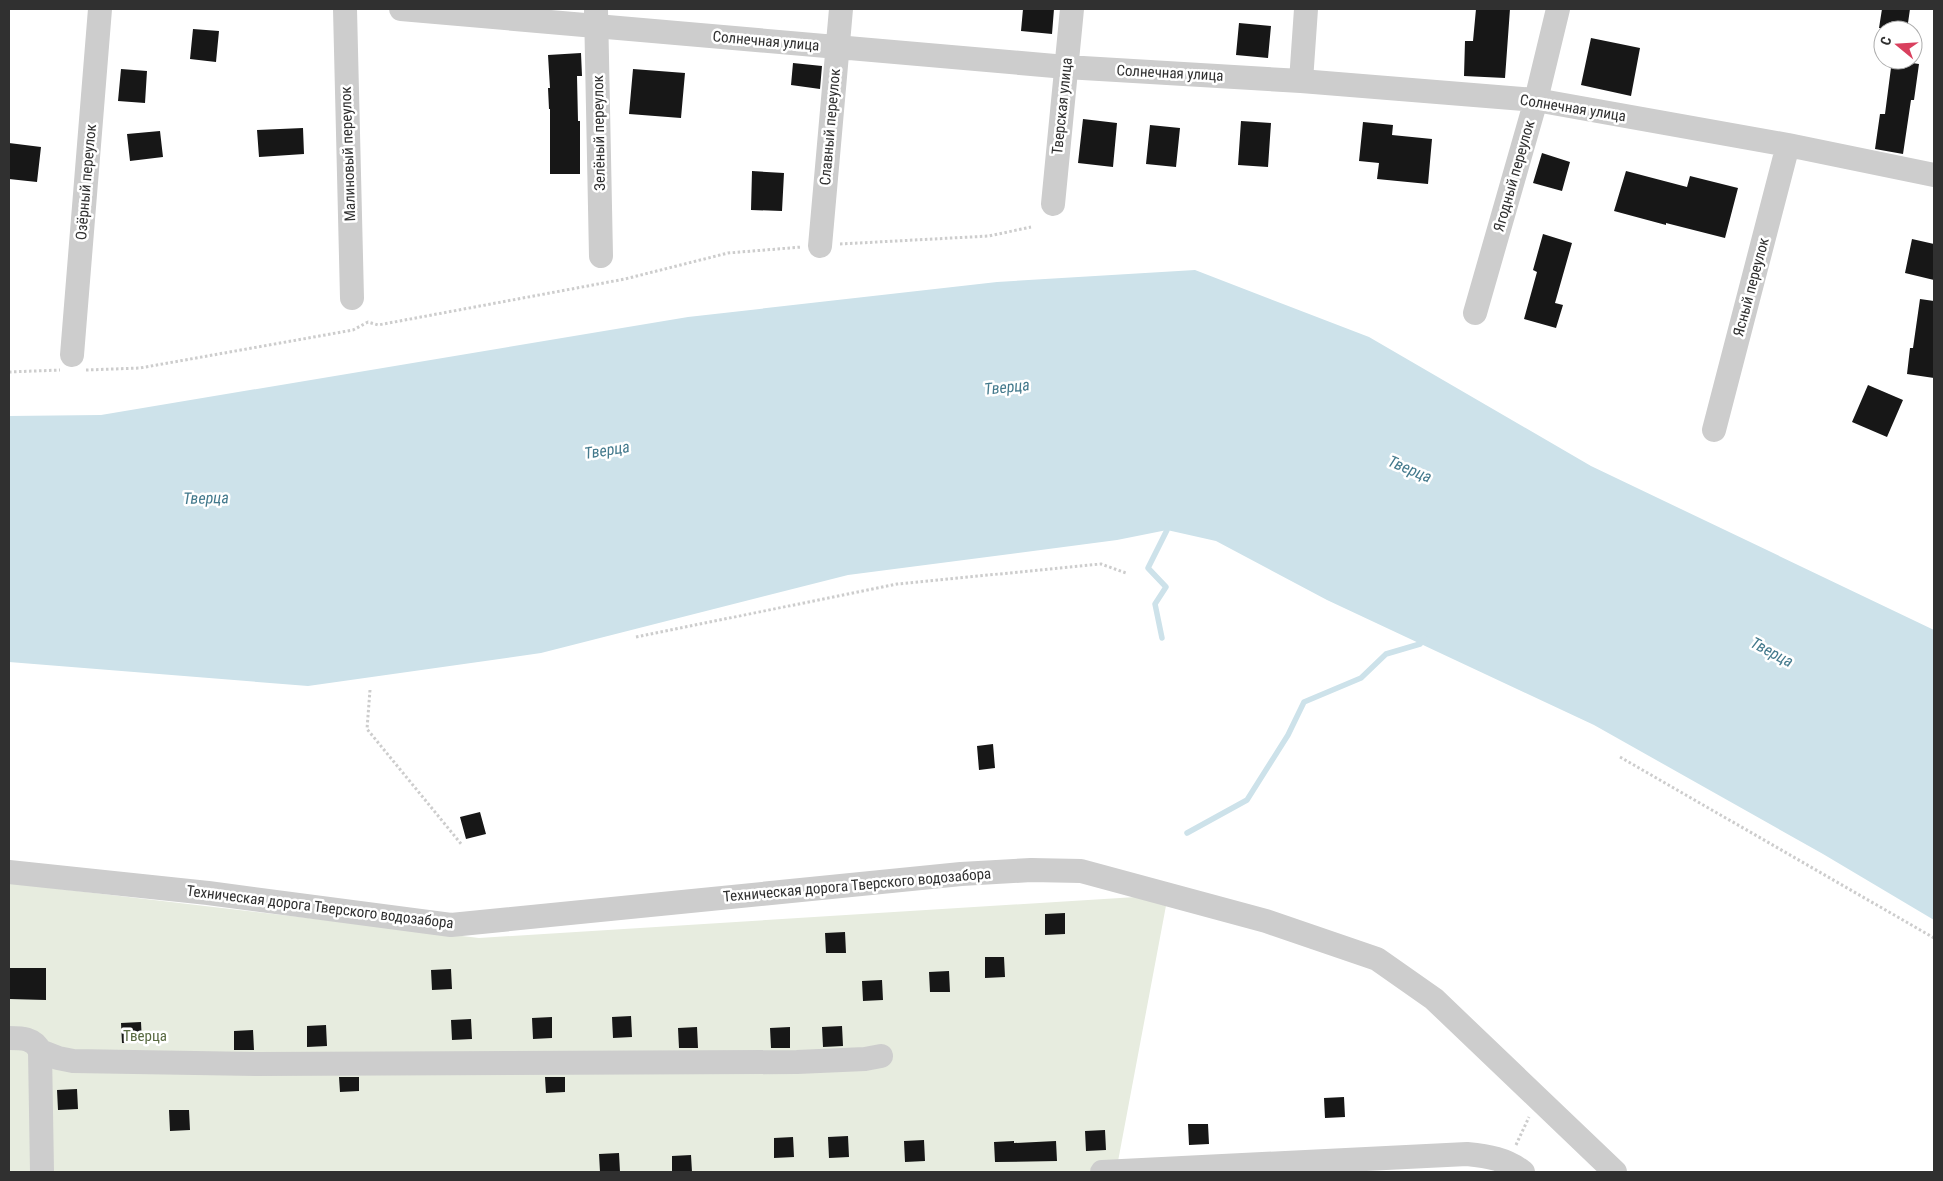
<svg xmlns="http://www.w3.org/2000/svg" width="1943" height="1181" font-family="'Roboto Condensed',sans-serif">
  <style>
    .green { fill: #e7ecdf }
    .water { fill: #cde2ea }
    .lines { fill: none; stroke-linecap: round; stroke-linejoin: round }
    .stream { stroke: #cde2ea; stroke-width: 5.5 }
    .building { fill: #171717 }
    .path { stroke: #cdcdcd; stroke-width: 3; stroke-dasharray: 2.5 2.5; stroke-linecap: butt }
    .minor { stroke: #cdcdcd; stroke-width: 24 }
    .labels { text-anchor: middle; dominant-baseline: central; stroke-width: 5; stroke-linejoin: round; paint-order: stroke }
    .street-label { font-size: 15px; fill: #303030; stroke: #fff }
    .park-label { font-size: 15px; fill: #586940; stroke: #fff }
    .water-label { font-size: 16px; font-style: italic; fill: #43798c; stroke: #fff }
  </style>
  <rect width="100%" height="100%" fill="#fff"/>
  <path class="green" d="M 9,883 L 479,938 L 1168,895 L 1116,1172 L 9,1172 Z"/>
  <path class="water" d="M 1195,270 L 1369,337 L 1591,466 L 1934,630 L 1934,920 L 1823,854 L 1594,725 L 1327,600 L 1216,541 L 1167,530 L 1117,540 L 848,575 L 541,653 L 308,686 L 9,662 L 9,416 L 101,415 L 688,317 L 997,282 Z"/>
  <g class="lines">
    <path class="stream" d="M 1162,638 L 1155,604 L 1166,587 L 1148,568 L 1167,530 L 1167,525
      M 1187,833 L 1247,800 L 1288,735 L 1304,702 L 1361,678 L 1386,654 L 1420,644 L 1425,639"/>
  </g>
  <path class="building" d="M 1023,9 L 1054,9 L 1052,34 L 1021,31 Z
    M 1476,9 L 1510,9 L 1505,78 L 1464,76 L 1465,41 L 1473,41 Z
    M 1882,9 L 1910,9 L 1907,30 L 1879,28 Z
    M 1239,23 L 1271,26 L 1268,58 L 1236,55 Z
    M 193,29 L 219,31 L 216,62 L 190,59 Z
    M 1591,38 L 1640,48 L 1631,96 L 1581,85 Z
    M 581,53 L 582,76 L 577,76 L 578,121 L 580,121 L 580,174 L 550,174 L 550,109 L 549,109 L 548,88 L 550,88 L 548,55 Z
    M 1892,60 L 1919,64 L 1914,100 L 1911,100 L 1903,154 L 1875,149 L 1880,114 L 1885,114 Z
    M 793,63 L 822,66 L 820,89 L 791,85 Z
    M 121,69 L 147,71 L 145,103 L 118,101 Z
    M 633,69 L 685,73 L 681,118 L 629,114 Z
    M 1083,119 L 1117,123 L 1113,167 L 1078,163 Z
    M 1241,121 L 1271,123 L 1268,167 L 1238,165 Z
    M 1363,122 L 1393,125 L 1392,135 L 1432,139 L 1428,184 L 1377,179 L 1379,163 L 1359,161 Z
    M 1150,125 L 1180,128 L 1176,167 L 1146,164 Z
    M 303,128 L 304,154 L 259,157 L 257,130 Z
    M 160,131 L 163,157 L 130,161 L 127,134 Z
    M 9,143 L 41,147 L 37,182 L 9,179 Z
    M 1542,153 L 1570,162 L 1562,191 L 1533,183 Z
    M 752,171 L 784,173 L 782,211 L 751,210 Z
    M 1626,171 L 1687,187 L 1690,176 L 1738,188 L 1725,238 L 1666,223 L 1666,225 L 1614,211 Z
    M 1543,234 L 1572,243 L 1555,303 L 1563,305 L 1556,328 L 1524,319 L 1537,272 L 1533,270 Z
    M 1912,239 L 1934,244 L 1934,280 L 1905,273 Z
    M 1920,299 L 1934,301 L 1934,378 L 1907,374 L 1910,348 L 1913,348 Z
    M 1868,385 L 1903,400 L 1887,437 L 1852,422 Z
    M 993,744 L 995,768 L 979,770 L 977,746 Z
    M 480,812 L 486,834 L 466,839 L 460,817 Z
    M 1065,913 L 1065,934 L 1045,935 L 1045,914 Z
    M 845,932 L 846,953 L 826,953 L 825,933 Z
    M 985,957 L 1004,957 L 1005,977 L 985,978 Z
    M 9,968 L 46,968 L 46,1000 L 9,999 Z
    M 451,969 L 452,989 L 432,990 L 431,970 Z
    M 949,971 L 950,992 L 930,992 L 929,972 Z
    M 882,980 L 883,1000 L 863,1001 L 862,981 Z
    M 631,1016 L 632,1037 L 613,1038 L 612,1017 Z
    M 552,1017 L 552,1038 L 533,1039 L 532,1018 Z
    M 471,1019 L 472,1039 L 452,1040 L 451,1020 Z
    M 141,1022 L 142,1042 L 122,1043 L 121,1023 Z
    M 326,1025 L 327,1046 L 307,1047 L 307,1026 Z
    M 842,1026 L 843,1046 L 823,1047 L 822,1027 Z
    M 697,1027 L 698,1048 L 679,1048 L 678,1028 Z
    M 790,1027 L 790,1048 L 771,1048 L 770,1028 Z
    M 253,1030 L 254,1050 L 234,1050 L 234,1031 Z
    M 339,1077 L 359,1077 L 359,1091 L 340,1092 Z
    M 545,1077 L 565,1077 L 565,1092 L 546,1093 Z
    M 77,1089 L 78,1109 L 58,1110 L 57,1090 Z
    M 1344,1097 L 1345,1117 L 1325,1118 L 1324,1098 Z
    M 169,1110 L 189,1110 L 190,1130 L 170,1131 Z
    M 1188,1124 L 1208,1124 L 1209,1144 L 1189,1145 Z
    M 1105,1130 L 1106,1150 L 1086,1151 L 1085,1131 Z
    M 848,1136 L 849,1157 L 829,1158 L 828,1137 Z
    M 793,1137 L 794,1157 L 774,1158 L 774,1138 Z
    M 924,1140 L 925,1161 L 905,1162 L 904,1141 Z
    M 1014,1141 L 1014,1143 L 1056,1141 L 1057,1161 L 995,1162 L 994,1142 Z
    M 619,1153 L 620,1172 L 600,1172 L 599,1154 Z
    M 691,1155 L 692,1172 L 672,1172 L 672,1156 Z"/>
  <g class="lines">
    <path class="path" d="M 840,244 L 989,236 L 1031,227
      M 86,370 L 140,368 L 353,330 L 368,322 L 378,325 L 625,279 L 728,253 L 802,247
      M 9,372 L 60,370
      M 636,637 L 897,584 L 1101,564 L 1126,573
      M 370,690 L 367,729 L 462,845
      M 1620,757 L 1934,938
      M 1516,1145 L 1529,1117"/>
    <path class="minor" d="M 345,9 L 352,298
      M 401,9 L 1066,67 L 1301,81 L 1536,100 L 1788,145 L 1934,175
      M 596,9 L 601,256
      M 1301,81 L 1306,9
      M 1053,204 L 1072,9
      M 820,246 L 841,9
      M 1475,313 L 1536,100 L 1558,9
      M 72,355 L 100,9
      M 1714,430 L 1788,145
      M 9,872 L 208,893 L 451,925 L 961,874 L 1031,870 L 1081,871 L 1266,921 L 1377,959 L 1434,999 L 1615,1172
      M 9,1038 C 22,1038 34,1038 40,1051 L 42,1172
      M 40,1051 L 58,1058 L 73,1061 L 256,1064 L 797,1062 L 865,1059 L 881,1056
      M 1102,1172 L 1467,1154 C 1488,1156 1506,1159 1523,1172"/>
  </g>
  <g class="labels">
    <g class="street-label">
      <text transform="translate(766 41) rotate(5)">Солнечная улица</text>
      <text transform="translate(1170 73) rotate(3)">Солнечная улица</text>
      <text transform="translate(1062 106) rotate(-84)">Тверская улица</text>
      <text transform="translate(1573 108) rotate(9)">Солнечная улица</text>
      <text transform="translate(830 127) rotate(-85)">Славный переулок</text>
      <text transform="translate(599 133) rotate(-91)">Зелёный переулок</text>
      <text transform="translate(348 154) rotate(-92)">Малиновый переулок</text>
      <text transform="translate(1514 176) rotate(-74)">Ягодный переулок</text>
      <text transform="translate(86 182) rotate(-85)">Озёрный переулок</text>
      <text transform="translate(1751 287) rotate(-75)">Ясный переулок</text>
      <text transform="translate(857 885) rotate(-5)">Техническая дорога Тверского водозабора</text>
      <text transform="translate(320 907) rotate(7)">Техническая дорога Тверского водозабора</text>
    </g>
    <g class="park-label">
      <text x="145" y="1036">Тверца</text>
    </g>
    <g class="water-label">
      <text transform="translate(1007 387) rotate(-6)">Тверца</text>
      <text transform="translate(607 450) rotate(-9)">Тверца</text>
      <text transform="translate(1410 469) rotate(23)">Тверца</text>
      <text transform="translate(206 498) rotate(-1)">Тверца</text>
      <text transform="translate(1772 652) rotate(28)">Тверца</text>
    </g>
  </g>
  <rect width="1943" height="1181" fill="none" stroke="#303030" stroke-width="20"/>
  <g transform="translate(1898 45) rotate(288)"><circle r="24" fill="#ffffff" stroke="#acacac"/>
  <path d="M0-4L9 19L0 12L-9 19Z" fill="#d9405e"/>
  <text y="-8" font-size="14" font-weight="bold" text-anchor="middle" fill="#303030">С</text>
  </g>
</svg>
